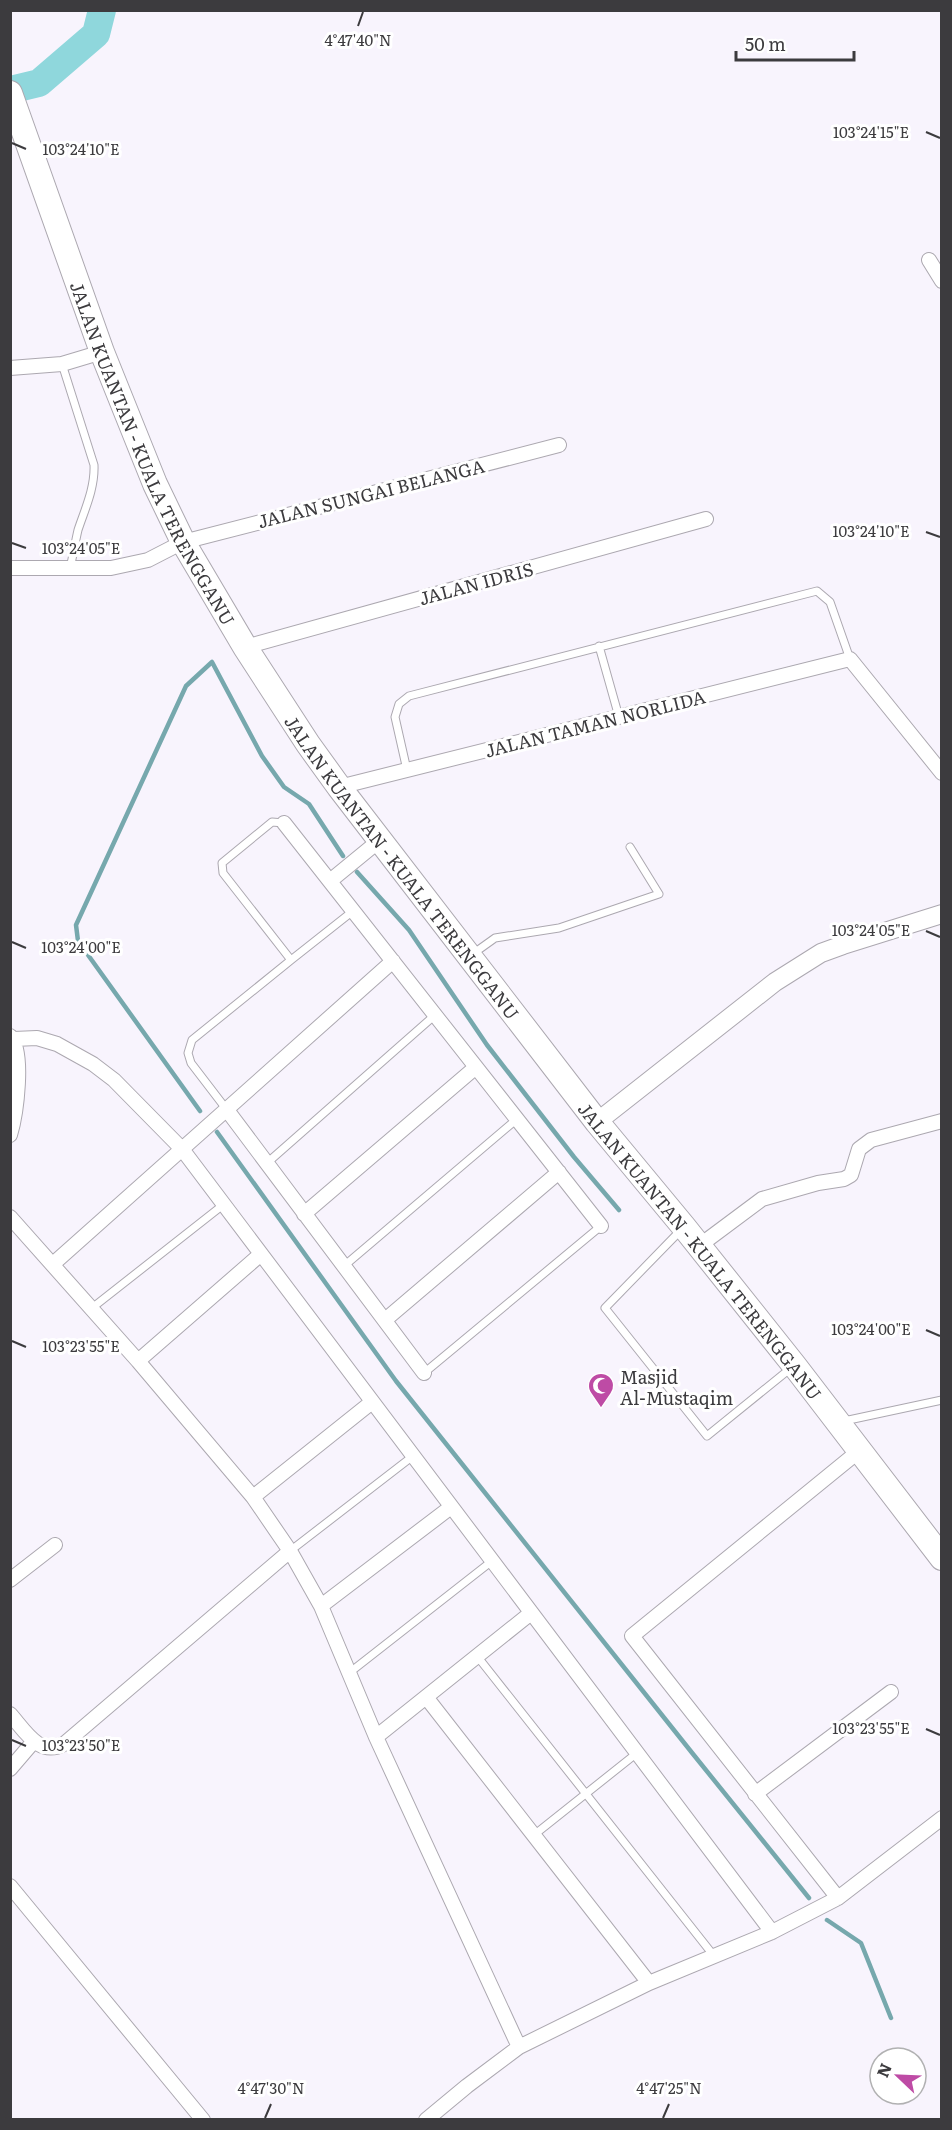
<svg xmlns="http://www.w3.org/2000/svg" width="952" height="2130" font-family="Literata,serif">
  <style>
    .lines { fill: none; stroke-linecap: round; stroke-linejoin: round }
    .stream { stroke: #76a8ad; stroke-width: 4.5 }
    .river { stroke: #8fd7dc; stroke-width: 28 }
    .lane-casing { stroke: #aca8b0; stroke-width: 9 }
    .street-casing { stroke: #aca8b0; stroke-width: 16 }
    .secondary-casing { stroke: #aca8b0; stroke-width: 20 }
    .highway-casing { stroke: #aca8b0; stroke-width: 26 }
    .lane { stroke: #fff; stroke-width: 7 }
    .street { stroke: #fff; stroke-width: 14 }
    .secondary { stroke: #fff; stroke-width: 18 }
    .highway { stroke: #fff; stroke-width: 24 }
    .ticks { fill: none; stroke: #3c3b3e; stroke-width: 2 }
    .labels { text-anchor: middle; dominant-baseline: central; stroke-width: 6; stroke-linejoin: round; paint-order: stroke }
    .street-label { font-size: 18px; fill: #3c3b3e; stroke: #fff }
    .poi-label { font-size: 18px; fill: #3c3b3e; stroke: #fff; text-anchor: start }
    .ticks-label { font-size: 15px; text-anchor: middle; fill: #3c3b3e; stroke: #fff; stroke-width: 6; stroke-linejoin: round; paint-order: stroke }
  </style>
  <rect width="100%" height="100%" fill="#f8f4fd"/>
  <g class="lines">
    <path class="stream" d="M 357,872 L 409,930 L 487,1045 L 574,1157 L 619,1210
      M 200,1111 L 78,941 L 76,925 L 186,686 L 212,662 L 262,756 L 284,787 L 309,804 L 343,856
      M 217,1132 L 396,1381 L 693,1754 L 809,1898
      M 827,1920 L 861,1943 L 891,2018"/>
    <path class="river" d="M 10,90 L 39,83 L 96,34 L 102,10"/>
    <defs>
      <path id="lane" d="M 62,364 L 94,465 C 95,488 85,509 78,530 C 75,543 73,556 70,568
        M 599,646 L 619,717
        M 407,770 L 395,717 L 399,704 L 409,696 L 817,591 L 830,602 L 850,659
        M 474,953 L 495,938 L 559,928 L 659,894 L 630,847
        M 291,960 L 353,911
        M 227,1110 L 191,1063 L 188,1053 L 192,1040 L 291,960 L 223,873 L 222,863 L 272,822 L 284,823
        M 267,1163 L 435,1015
        M 680,1231 L 605,1308 L 707,1436 L 791,1368
        M 344,1266 L 517,1119
        M 92,1308 L 223,1205
        M 424,1373 L 601,1226
        M 844,1421 L 942,1400
        M 290,1551 L 413,1456
        M 477,1656 L 714,1956
        M 349,1673 L 492,1561
        M 534,1835 L 637,1753"/>
      <path id="street" d="M 929,260 L 942,281
        M 10,368 L 62,364 L 102,352
        M 10,568 L 111,568 L 148,560 L 183,542 L 559,445
        M 245,647 L 706,519
        M 339,787 L 850,659 L 942,773
        M 284,823 L 601,1226
        M 330,881 L 380,840
        M 10,1036 C 25,1052 16,1115 10,1135
        M 14,1039 L 37,1038 L 57,1044 L 93,1064 L 114,1080 L 182,1149 L 772,1932
        M 227,1110 L 424,1373
        M 304,1214 L 476,1067
        M 10,1217 L 138,1361 L 253,1497 L 290,1551 L 321,1606 L 376,1737 L 519,2047
        M 699,1246 L 762,1199 L 818,1183 L 844,1179 L 851,1175 L 859,1149 L 871,1140 L 942,1121
        M 53,1264 L 393,961
        M 385,1320 L 559,1172
        M 138,1361 L 261,1254
        M 253,1497 L 372,1402
        M 10,1580 L 55,1545
        M 321,1606 L 451,1507
        M 426,1697 L 649,1983
        M 10,1714 C 26,1732 39,1757 64,1744 L 290,1551
        M 376,1737 L 531,1613
        M 10,1769 L 34,1741
        M 755,1794 L 891,1692
        M 10,1886 L 203,2120
        M 838,1898 L 632,1636 L 859,1451
        M 426,2120 L 467,2086 L 519,2047 L 649,1983 L 772,1932 L 838,1898 L 942,1818"/>
      <path id="secondary" d="M 597,1122 L 775,982 L 821,953 L 843,945 L 942,914"/>
      <g id="highway">
        <path id="s1" d="M 10,93 L 102,352 L 155,484 L 183,542 L 245,647 L 308,744 L 339,787 L 597,1122 L 684,1227 L 794,1365 L 942,1558"/>
      </g>
    </defs>
    <use href="#lane" class="lane-casing"/>
    <use href="#street" class="street-casing"/>
    <use href="#secondary" class="secondary-casing"/>
    <use href="#highway" class="highway-casing"/>
    <use href="#lane" class="lane"/>
    <use href="#street" class="street"/>
    <use href="#secondary" class="secondary"/>
    <use href="#highway" class="highway"/>
  </g>
  <path class="ticks" d="M 358,26 L 363,12M 926,132 L 940,138M 12,143 L 26,149M 926,532 L 940,537M 12,543 L 26,548M 926,931 L 940,937M 12,942 L 26,948M 926,1330 L 940,1336M 12,1341 L 26,1347M 926,1729 L 940,1735M 12,1740 L 26,1746M 265,2118 L 271,2104M 663,2118 L 669,2104"/>
  <defs>
    <symbol id="mosque-pin" viewBox="-11 -11 22 30"><path d="M0 17L-7.5 6A9.5 9.5 0 1 1 7.5 6Z" fill="#be4ba5" stroke="#fff"/><path d="M3.5-4.9A6 6 0 1 0 3.5 4.9A5 5 0 1 1 3.5-4.9Z" fill="#fff"/></symbol>
  </defs>
  <g fill-rule="evenodd">
    <use href="#mosque-pin" x="586" y="1371" width="30" height="40"/>
  </g>
  <g class="labels">
    <g class="street-label">
      <text stroke="none"><textPath href="#s1" startOffset="388">JALAN KUANTAN - KUALA TERENGGANU</textPath></text>
      <text transform="translate(371 493) rotate(-14)">JALAN SUNGAI BELANGA</text>
      <text transform="translate(476 583) rotate(-15)">JALAN IDRIS</text>
      <text transform="translate(595 723) rotate(-14)">JALAN TAMAN NORLIDA</text>
      <text stroke="none"><textPath href="#s1" startOffset="874">JALAN KUANTAN - KUALA TERENGGANU</textPath></text>
      <text stroke="none"><textPath href="#s1" startOffset="1360">JALAN KUANTAN - KUALA TERENGGANU</textPath></text>
    </g>
    <g class="poi-label">
      <text x="620" y="1376">Masjid<tspan x="620" dy="21">Al-Mustaqim</tspan></text>
    </g>
  </g>
  <g class="ticks-label">
    <text x="358" y="46">4°47'40"N</text>
    <text x="871" y="138">103°24'15"E</text>
    <text x="81" y="155">103°24'10"E</text>
    <text x="871" y="537">103°24'10"E</text>
    <text x="81" y="554">103°24'05"E</text>
    <text x="871" y="936">103°24'05"E</text>
    <text x="81" y="953">103°24'00"E</text>
    <text x="871" y="1335">103°24'00"E</text>
    <text x="81" y="1352">103°23'55"E</text>
    <text x="871" y="1734">103°23'55"E</text>
    <text x="81" y="1751">103°23'50"E</text>
    <text x="271" y="2094">4°47'30"N</text>
    <text x="669" y="2094">4°47'25"N</text>
  </g>
  <rect width="952" height="2130" fill="none" stroke="#3c3b3e" stroke-width="24"/>
  <g transform="translate(898 2076) rotate(293)"><circle r="28" fill="#ffffff" stroke="#b1b1b2" stroke-width="1.5"/>
  <path d="M0-4.5L10 22L0 15L-10 22Z" fill="#be4ba5"/>
  <text y="-9" font-size="16" font-weight="bold" text-anchor="middle" fill="#3c3b3e">N</text>
  </g>
  <path d="M736 51v9h118v-9" fill="none" stroke="#3c3b3e" stroke-width="3"/>
  <text x="745" y="51" font-size="18" fill="#3c3b3e" stroke="#ffffff" stroke-width="4.5" paint-order="stroke">50 m</text>
</svg>
